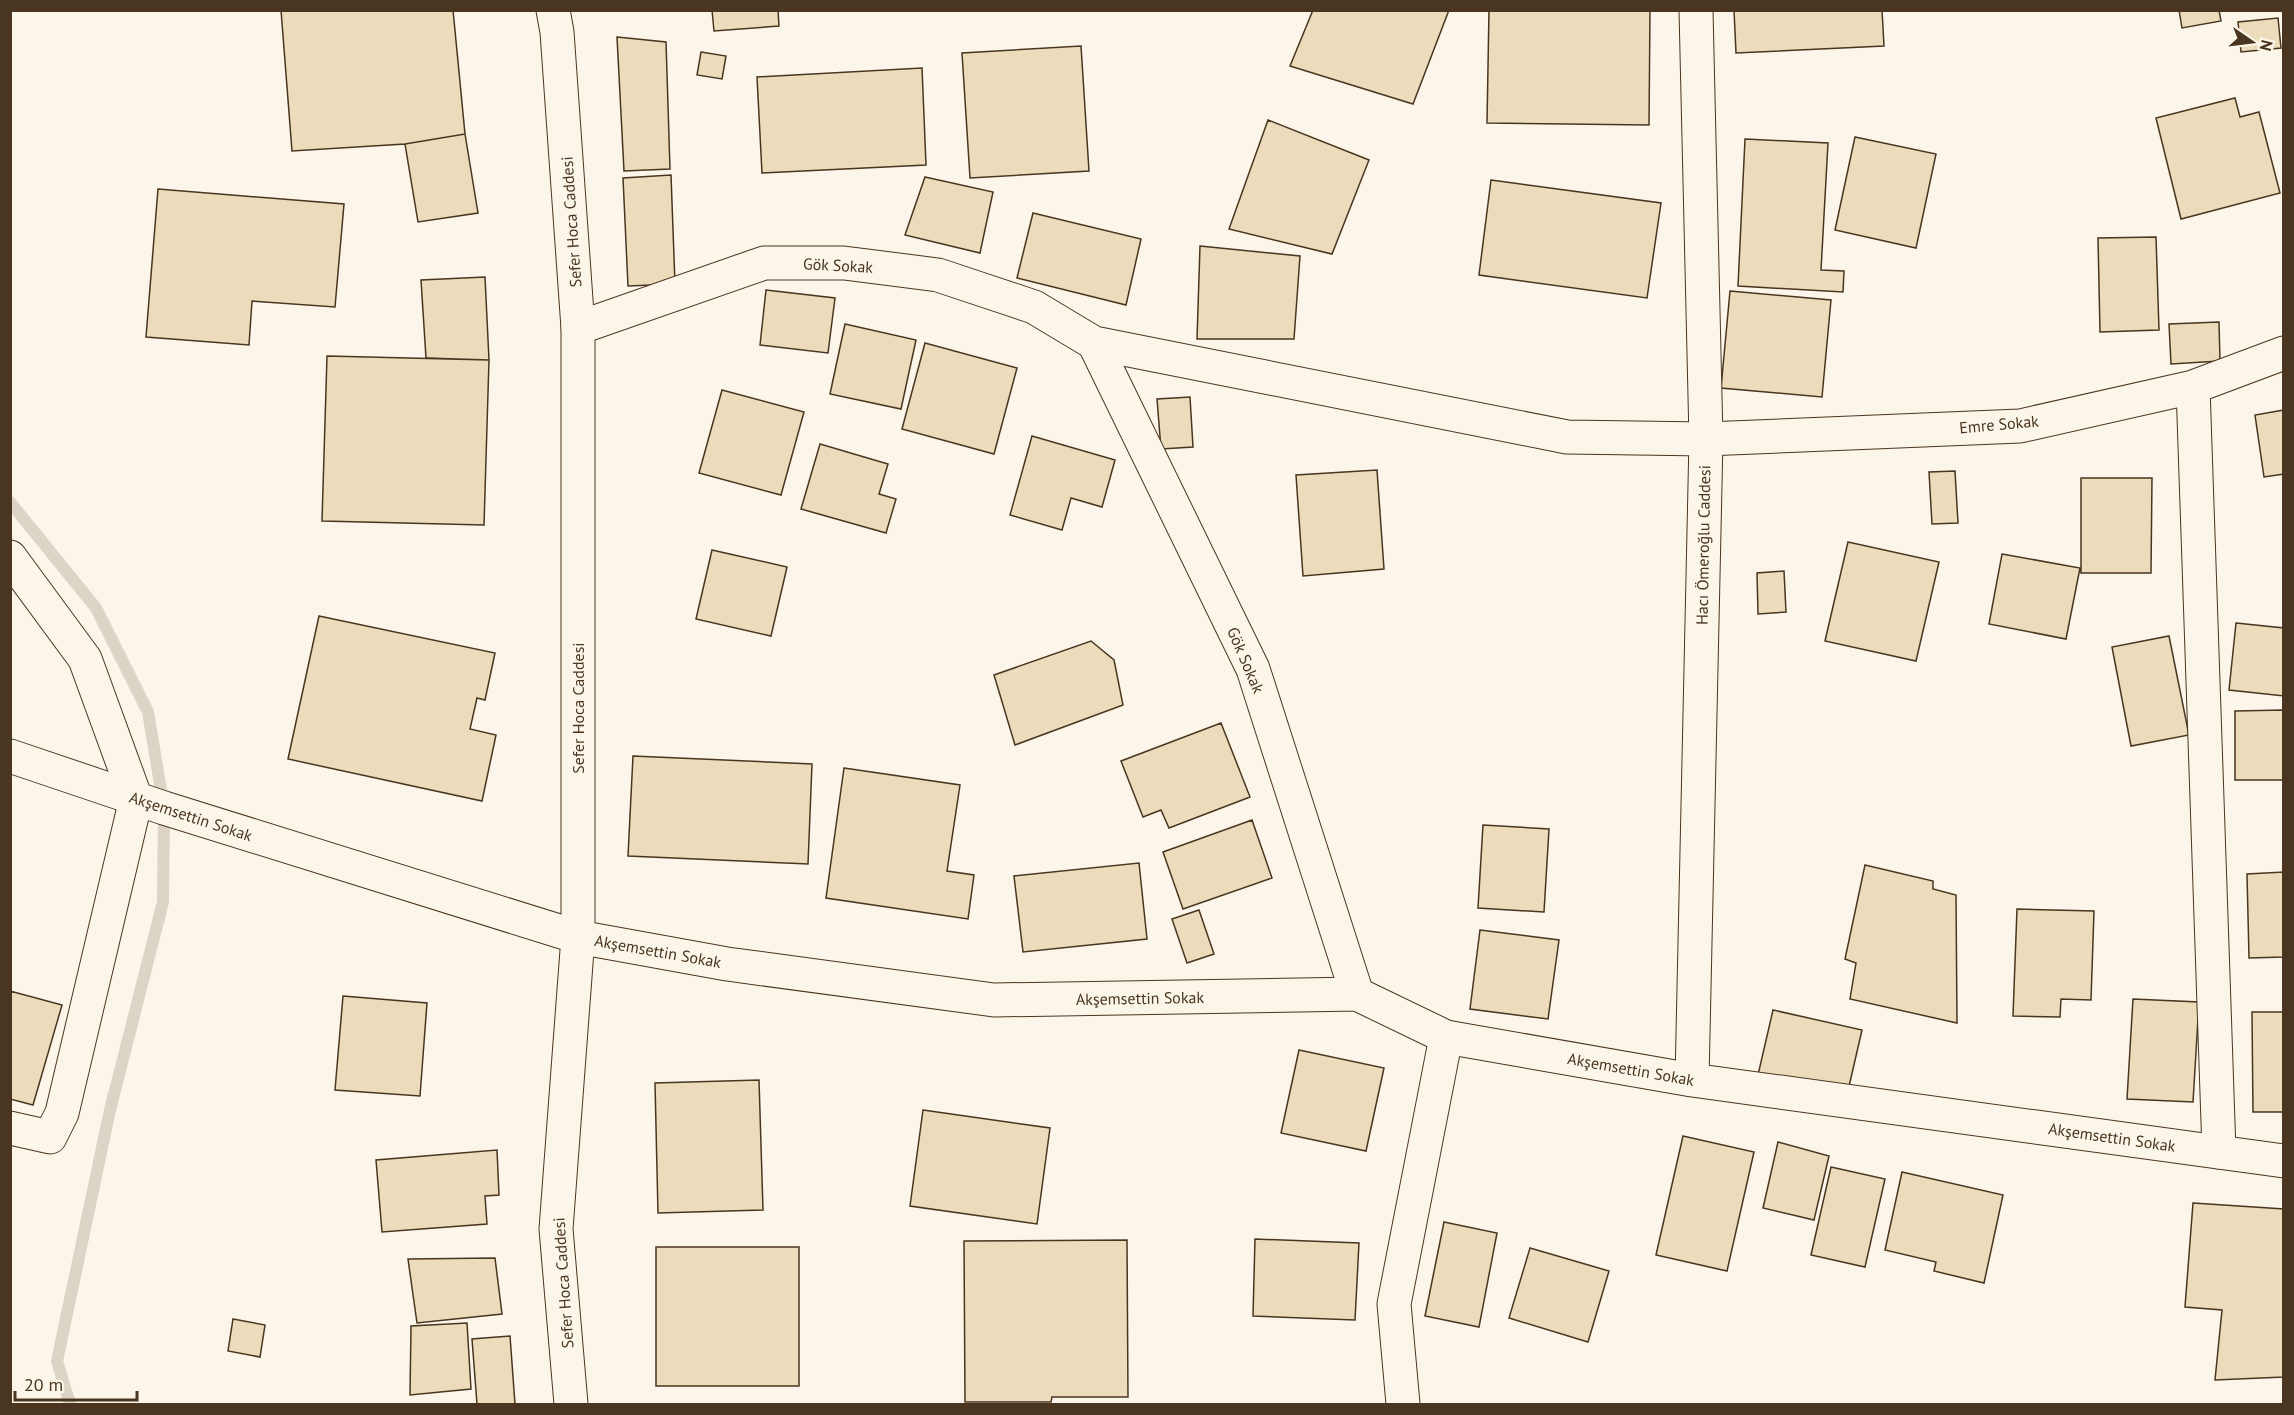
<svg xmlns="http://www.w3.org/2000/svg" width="2294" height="1415" font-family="'PT Sans',sans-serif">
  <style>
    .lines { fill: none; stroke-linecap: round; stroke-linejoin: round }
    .stream { stroke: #dcd4c6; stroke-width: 12 }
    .building { fill: #ecdcbc; stroke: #4a3520; stroke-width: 1.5 }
    .street-casing { stroke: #4a3520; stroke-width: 35 }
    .secondary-casing { stroke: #4a3520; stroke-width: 35 }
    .street { stroke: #fbf6e9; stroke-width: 33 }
    .secondary { stroke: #fbf6e9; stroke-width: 33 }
    .labels { text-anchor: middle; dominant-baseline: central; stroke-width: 4.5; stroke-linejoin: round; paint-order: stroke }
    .street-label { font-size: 16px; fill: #4a3520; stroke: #fbf6e9 }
  </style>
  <rect width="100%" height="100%" fill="#fbf6e9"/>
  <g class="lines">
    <path class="stream" d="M 10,502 L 96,608 L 148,712 L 164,808 L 163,902 L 110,1110 L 57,1361 L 70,1404"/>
  </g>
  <path class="building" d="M 281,10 L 453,10 L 465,134 L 405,144 L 292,151 Z
    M 712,10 L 778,10 L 779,26 L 714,31 Z
    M 1313,10 L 1449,10 L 1413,104 L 1290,66 Z
    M 1489,10 L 1650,10 L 1649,125 L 1487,123 Z
    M 1734,10 L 1882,10 L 1884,46 L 1736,53 Z
    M 2179,10 L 2219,10 L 2221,21 L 2182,28 Z
    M 2278,18 L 2281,48 L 2241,52 L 2238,22 Z
    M 617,37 L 666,42 L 670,169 L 624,171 Z
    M 1081,46 L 1089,171 L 970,178 L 962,53 Z
    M 701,52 L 726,56 L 722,79 L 697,75 Z
    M 922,68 L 926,165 L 762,173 L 757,77 Z
    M 2235,98 L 2240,117 L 2259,112 L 2280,193 L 2181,219 L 2156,118 Z
    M 1268,120 L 1369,160 L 1332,254 L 1229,229 Z
    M 465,134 L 478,213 L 418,222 L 405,144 Z
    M 1855,137 L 1936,154 L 1916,248 L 1835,230 Z
    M 1745,139 L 1828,143 L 1821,270 L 1844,271 L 1843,292 L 1738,286 Z
    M 671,175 L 675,284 L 628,286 L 623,178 Z
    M 925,177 L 993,192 L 980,253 L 905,235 Z
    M 1491,180 L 1661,203 L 1647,298 L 1479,275 Z
    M 158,189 L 344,204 L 335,307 L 252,301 L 249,345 L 146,337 Z
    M 1033,213 L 1141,239 L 1126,305 L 1017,278 Z
    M 2156,237 L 2159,330 L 2100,332 L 2098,238 Z
    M 1200,246 L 1300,256 L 1294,339 L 1197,339 Z
    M 485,277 L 489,360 L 426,358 L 421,280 Z
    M 766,290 L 835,298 L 828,353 L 760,345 Z
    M 1730,291 L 1831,300 L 1822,397 L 1721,388 Z
    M 2219,322 L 2220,361 L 2171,364 L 2169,324 Z
    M 845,324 L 916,340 L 901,409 L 830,394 Z
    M 925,343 L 1017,368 L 994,454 L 902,429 Z
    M 327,356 L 489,360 L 484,525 L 322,521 Z
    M 722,390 L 804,412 L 781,495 L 699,473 Z
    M 1190,397 L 1193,447 L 1161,449 L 1157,399 Z
    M 2284,410 L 2284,474 L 2264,477 L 2255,415 Z
    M 1032,436 L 1115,460 L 1102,507 L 1071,498 L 1062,530 L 1010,515 Z
    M 820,444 L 888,464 L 879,494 L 896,499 L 886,533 L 801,509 Z
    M 1377,470 L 1384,569 L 1303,576 L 1296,475 Z
    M 1955,471 L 1958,523 L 1932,524 L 1929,472 Z
    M 2081,478 L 2152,478 L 2151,573 L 2081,573 Z
    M 1848,542 L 1939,562 L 1916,661 L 1825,641 Z
    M 712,550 L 787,567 L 771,636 L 696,619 Z
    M 2002,554 L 2080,568 L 2066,639 L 1989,624 Z
    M 1784,571 L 1786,612 L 1758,614 L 1757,573 Z
    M 319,616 L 495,653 L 485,700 L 477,698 L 470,729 L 496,735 L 482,801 L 288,759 Z
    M 2236,623 L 2284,628 L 2284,696 L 2229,690 Z
    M 2169,636 L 2189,735 L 2131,746 L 2112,647 Z
    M 1091,641 L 1114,660 L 1123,705 L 1015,745 L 994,675 Z
    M 2284,710 L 2284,780 L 2235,780 L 2235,711 Z
    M 1221,723 L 1250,797 L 1169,828 L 1161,810 L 1143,817 L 1121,761 Z
    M 633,756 L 812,764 L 808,864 L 628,856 Z
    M 844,768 L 960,785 L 947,871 L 974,875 L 968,919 L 826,898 Z
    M 1252,820 L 1272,878 L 1183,909 L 1163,852 Z
    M 1483,825 L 1549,829 L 1544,912 L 1478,908 Z
    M 1139,863 L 1147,939 L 1023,952 L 1014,876 Z
    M 1865,865 L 1933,881 L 1933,889 L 1956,895 L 1957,1023 L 1850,999 L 1856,963 L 1845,959 Z
    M 2284,872 L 2284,957 L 2249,958 L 2247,874 Z
    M 2017,909 L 2094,911 L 2091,1000 L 2061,999 L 2060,1017 L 2013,1016 Z
    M 1199,910 L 1214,954 L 1187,963 L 1172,919 Z
    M 1480,930 L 1559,940 L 1548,1019 L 1470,1009 Z
    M 10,991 L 62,1005 L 33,1105 L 10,1099 Z
    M 343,996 L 427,1003 L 420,1096 L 335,1090 Z
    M 2133,999 L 2199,1002 L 2193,1102 L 2127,1099 Z
    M 1773,1010 L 1862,1030 L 1847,1095 L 1758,1075 Z
    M 2252,1012 L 2284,1012 L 2284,1112 L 2253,1112 Z
    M 1299,1050 L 1384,1068 L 1366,1151 L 1281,1133 Z
    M 759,1080 L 763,1210 L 658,1213 L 655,1083 Z
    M 923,1110 L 1050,1128 L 1037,1224 L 910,1206 Z
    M 1683,1136 L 1754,1152 L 1727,1271 L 1656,1255 Z
    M 1778,1142 L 1829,1156 L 1814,1220 L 1763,1208 Z
    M 497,1150 L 499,1195 L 485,1196 L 487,1224 L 382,1232 L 376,1160 Z
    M 1831,1167 L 1885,1179 L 1865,1267 L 1811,1255 Z
    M 1902,1172 L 2003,1195 L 1984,1283 L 1934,1271 L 1936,1262 L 1885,1250 Z
    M 2193,1203 L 2284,1209 L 2284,1377 L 2215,1380 L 2222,1310 L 2185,1307 Z
    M 1444,1222 L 1497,1233 L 1479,1327 L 1425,1316 Z
    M 1255,1239 L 1359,1243 L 1355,1320 L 1253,1316 Z
    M 1127,1240 L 1128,1397 L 1052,1397 L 1051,1402 L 965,1402 L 964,1241 Z
    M 656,1247 L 799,1247 L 799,1386 L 656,1386 Z
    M 1530,1248 L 1609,1271 L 1588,1342 L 1509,1318 Z
    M 495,1258 L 502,1314 L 417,1323 L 408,1259 Z
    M 233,1319 L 265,1325 L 260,1357 L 228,1351 Z
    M 467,1323 L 471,1389 L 410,1395 L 411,1326 Z
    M 510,1336 L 515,1404 L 477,1404 L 472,1339 Z"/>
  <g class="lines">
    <defs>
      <path id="street" d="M 578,328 L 764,263 L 844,263 L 938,275 L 1034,307 L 1094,343 L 1567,437 L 1706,439 L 2020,426 L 2193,387 L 2284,353
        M 1094,343 L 1253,669 L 1357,994
        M 2193,387 L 2219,1152
        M 10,557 L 85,659 L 136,799 L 62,1113 L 50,1137 L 10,1128
        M 1403,1404 L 1394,1304 L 1446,1037"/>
      <path id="secondary" d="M 553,10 L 557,32 L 578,328 L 578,937 L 556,1229 L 571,1404
        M 10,756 L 164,808 L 578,937 L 727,964 L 994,1000 L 1357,994 L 1446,1037 L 1692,1080 L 2284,1161
        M 1692,1080 L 1706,439 L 1696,10"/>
    </defs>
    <use href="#street" class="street-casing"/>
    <use href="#secondary" class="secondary-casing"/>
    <use href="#street" class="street"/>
    <use href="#secondary" class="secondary"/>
  </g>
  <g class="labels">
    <g class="street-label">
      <text transform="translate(571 222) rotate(-94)">Sefer Hoca Caddesi</text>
      <text transform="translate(838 265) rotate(3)">Gök Sokak</text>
      <text transform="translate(1999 424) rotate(-5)">Emre Sokak</text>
      <text transform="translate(1703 545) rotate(-89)">Hacı Ömeroğlu Caddesi</text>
      <text transform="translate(1246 660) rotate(67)">Gök Sokak</text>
      <text transform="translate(578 708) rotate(-90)">Sefer Hoca Caddesi</text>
      <text transform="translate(191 816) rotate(18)">Akşemsettin Sokak</text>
      <text transform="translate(658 951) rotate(10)">Akşemsettin Sokak</text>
      <text transform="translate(1140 998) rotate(-1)">Akşemsettin Sokak</text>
      <text transform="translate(1631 1069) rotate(10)">Akşemsettin Sokak</text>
      <text transform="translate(2112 1137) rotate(8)">Akşemsettin Sokak</text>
      <text transform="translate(563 1283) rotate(-94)">Sefer Hoca Caddesi</text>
    </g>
  </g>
  <rect width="2294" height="1415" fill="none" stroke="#4a3520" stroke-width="24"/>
  <g transform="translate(2252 42) rotate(104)" stroke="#fbf6e9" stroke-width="4.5" paint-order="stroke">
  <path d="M0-4.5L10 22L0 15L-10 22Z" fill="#4a3520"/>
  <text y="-9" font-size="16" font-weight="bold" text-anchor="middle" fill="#4a3520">N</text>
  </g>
  <path d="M15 1391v9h122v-9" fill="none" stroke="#4a3520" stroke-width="3"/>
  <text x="24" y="1391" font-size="18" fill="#4a3520" stroke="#fbf6e9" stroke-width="4.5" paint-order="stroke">20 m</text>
</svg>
